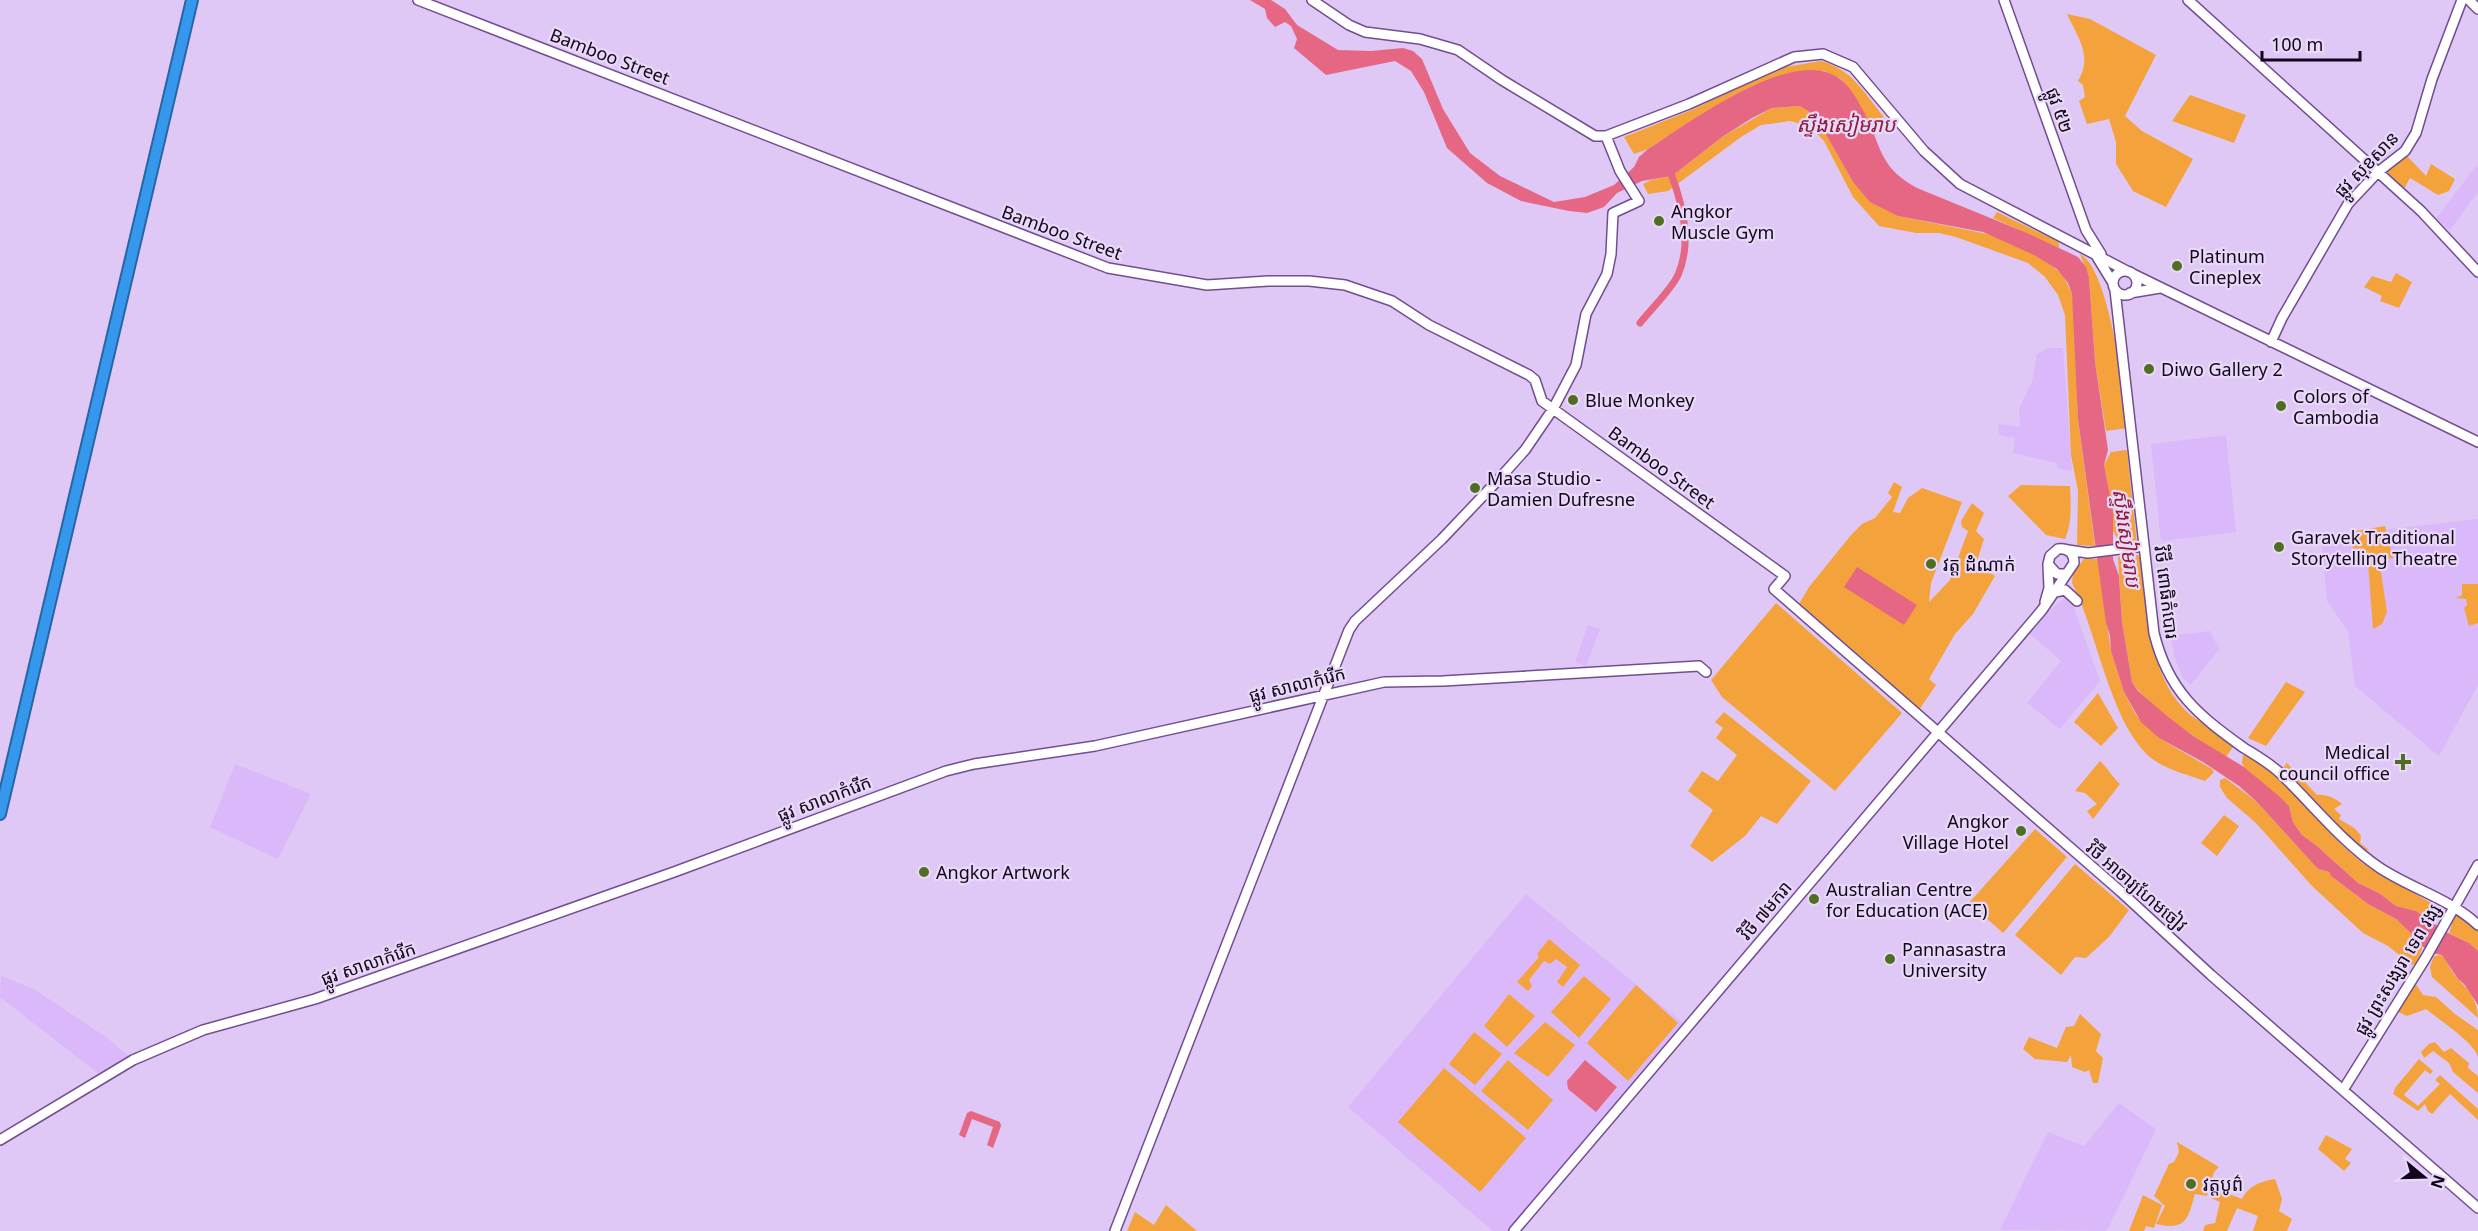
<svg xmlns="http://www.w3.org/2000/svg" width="2478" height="1231" font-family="Georgia,'Noto Sans Khmer',serif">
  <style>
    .built { fill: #dab8f9 }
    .green { fill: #f4a33c }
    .water { fill: #e66784 }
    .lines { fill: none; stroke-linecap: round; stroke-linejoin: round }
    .canal { stroke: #e66784; stroke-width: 7 }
    .secondary-casing { stroke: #724e90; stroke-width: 12 }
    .highway-casing { stroke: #2965a5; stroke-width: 14 }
    .secondary { stroke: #fff; stroke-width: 9 }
    .highway { stroke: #3598ed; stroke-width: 10 }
    .poi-dot { fill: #506e23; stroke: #e8d9f7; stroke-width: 2 }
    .labels { text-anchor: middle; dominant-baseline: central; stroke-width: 4.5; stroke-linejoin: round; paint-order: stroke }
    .street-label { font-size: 18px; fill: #13051e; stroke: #e8d9f7 }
    .poi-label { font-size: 18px; fill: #13051e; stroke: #e8d9f7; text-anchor: start }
    .water-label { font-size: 20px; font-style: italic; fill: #8f1a3f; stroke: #e8d9f7 }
  </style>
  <rect width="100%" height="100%" fill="#dfc8f5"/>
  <path class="built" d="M 2476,166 L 2478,168 L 2478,192 L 2450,230 L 2436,219 Z
    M 2048,348 L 2063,348 L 2072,471 L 2057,468 L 2057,463 L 2013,453 L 2015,438 L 1998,435 L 1999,424 L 2020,427 L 2019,409 L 2032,382 L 2037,354 Z
    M 2226,435 L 2236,532 L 2161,541 L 2151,444 Z
    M 2478,519 L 2478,685 L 2439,756 L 2355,686 L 2348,631 L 2327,601 L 2321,537 Z
    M 2066,597 L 2071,599 L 2100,681 L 2060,729 L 2027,703 L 2061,661 L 2030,634 L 2054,606 Z
    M 1588,625 L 1600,629 L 1586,666 L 1575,662 Z
    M 2210,631 L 2219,649 L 2191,685 L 2183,678 L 2174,656 L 2171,636 Z
    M 235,764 L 311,794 L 278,859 L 210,827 Z
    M 1526,894 L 1683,1023 L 1509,1231 L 1493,1231 L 1348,1107 Z
    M 1,976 L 34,989 L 106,1037 L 133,1060 L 104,1078 L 0,997 Z
    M 2119,1103 L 2156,1129 L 2109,1227 L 2105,1231 L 2000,1230 L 2048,1132 L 2084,1146 Z"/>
  <path class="green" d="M 2067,14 L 2090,19 L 2156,55 L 2125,116 L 2142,131 L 2193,159 L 2166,207 L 2133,191 L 2116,164 L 2116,142 L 2109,119 L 2087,124 L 2079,101 L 2085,97 L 2083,85 L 2078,81 C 2093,56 2078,38 2067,14 Z
    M 1821,61 C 1853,70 1864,93 1884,117 L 1869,124 L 1849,88 L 1841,79 L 1824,71 L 1734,95 L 1648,149 L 1634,154 L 1624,137 L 1694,109 L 1780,68 Z
    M 2190,95 L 2246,115 L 2234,143 L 2172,121 Z
    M 1800,106 L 1815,114 L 1853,182 L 1898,216 L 1992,235 L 2044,259 L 2063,275 L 2072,294 L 2075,314 L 2078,419 L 2095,546 L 2077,545 L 2078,491 L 2071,455 L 2065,315 L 2058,295 L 2045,277 L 2028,263 L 1956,237 L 1939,233 L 1916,233 L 1879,226 L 1853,197 L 1824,141 L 1809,126 L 1790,121 L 1761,125 L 1741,137 L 1668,191 L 1648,194 L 1643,184 L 1651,180 L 1672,176 L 1722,137 L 1772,108 Z
    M 2406,155 L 2426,176 L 2431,164 L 2455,179 L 2449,191 L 2438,195 L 2410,178 L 2404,189 L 2397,187 L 2384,172 Z
    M 1997,212 L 2059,242 L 2059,248 L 1993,218 Z
    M 2080,254 C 2109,268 2125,395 2128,428 L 2106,431 L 2095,362 L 2089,278 Z
    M 2396,273 L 2412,282 L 2399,308 L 2380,301 L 2382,296 L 2364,287 L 2372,276 L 2391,282 Z
    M 2127,450 L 2137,544 L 2122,546 L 2113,531 L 2113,511 L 2104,465 L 2111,452 Z
    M 1894,482 L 1902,487 L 1893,512 L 1900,513 L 1908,498 L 1922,488 L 1962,502 L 1931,583 L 1929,602 L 1950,580 L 1968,531 L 1962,527 L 1961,521 L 1972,503 L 1984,513 L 1976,531 L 1984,539 L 1976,564 L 1995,576 L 1973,614 L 1955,634 L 1929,679 L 1936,685 L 1917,713 L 1877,671 L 1799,604 L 1809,587 L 1851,535 L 1862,524 L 1875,518 L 1892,497 L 1888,493 Z
    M 2021,485 L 2070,486 C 2071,505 2072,523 2065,539 L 2046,535 L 2008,496 Z
    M 2385,526 L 2393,558 L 2379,559 L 2387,612 L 2382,624 L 2373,629 L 2368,563 L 2360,564 L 2364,548 L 2353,549 L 2350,532 Z
    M 2122,550 L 2140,556 C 2150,608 2145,668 2185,710 C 2199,724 2220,730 2233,747 L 2226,757 C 2194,736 2155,714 2132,682 L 2122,622 L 2118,557 L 2123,556 Z
    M 2084,559 L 2098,559 L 2111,651 L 2124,692 L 2136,715 L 2159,738 L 2212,769 L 2214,772 L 2205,781 C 2189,775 2167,770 2154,760 C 2111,729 2097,630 2072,583 L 2073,573 Z
    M 2462,584 L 2478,584 L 2478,623 L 2469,626 L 2464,608 L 2467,605 L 2466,599 L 2456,598 L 2462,595 Z
    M 1776,603 L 1902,713 L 1835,791 L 1722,697 L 1711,680 Z
    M 2286,682 L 2305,692 L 2266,746 L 2248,738 Z
    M 2098,693 L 2118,728 L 2101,746 L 2074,722 Z
    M 1724,712 L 1811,781 L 1777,824 L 1761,816 L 1745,836 L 1712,862 L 1690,846 L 1713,810 L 1688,791 L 1702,771 L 1718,781 L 1737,755 L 1716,738 L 1723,728 L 1715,722 Z
    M 2243,755 C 2249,758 2255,759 2260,763 C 2296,787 2319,826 2352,854 C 2379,878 2413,890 2442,910 L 2435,922 L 2433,923 L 2416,911 L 2396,906 L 2379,893 L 2358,883 L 2317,846 L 2302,835 L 2293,822 L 2289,806 L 2244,767 L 2242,763 Z
    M 2100,761 C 2108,768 2112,777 2120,784 L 2093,819 L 2087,811 L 2097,804 L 2085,793 L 2075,791 Z
    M 2287,763 L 2317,795 C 2326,794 2335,798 2342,804 L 2334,809 L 2341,815 L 2339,819 C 2348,825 2355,826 2361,836 L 2360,843 L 2369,850 L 2358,851 L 2280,771 Z
    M 2225,778 L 2256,801 L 2318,869 L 2329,872 L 2331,876 L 2368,904 L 2396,919 L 2415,937 L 2422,939 L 2422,949 L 2417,963 L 2412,965 L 2388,946 L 2363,933 L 2312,886 L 2256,823 L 2227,798 L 2220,787 L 2220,780 Z
    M 2224,815 L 2239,826 L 2217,856 L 2201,843 Z
    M 2035,829 L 2067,857 L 2003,933 L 1969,903 Z
    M 2075,864 L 2129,910 L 2109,937 L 2086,958 L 2075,957 L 2061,975 L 2015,935 Z
    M 2456,909 L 2478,930 L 2478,951 L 2469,943 L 2449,933 L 2452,924 L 2450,920 Z
    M 1549,939 L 1580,965 L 1563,987 L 1557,982 L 1567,967 L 1556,959 L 1550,964 L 1544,961 L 1529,980 L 1532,986 L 1528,991 L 1517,982 L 1539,957 L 1537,954 Z
    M 2442,955 C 2448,962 2452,974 2459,980 C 2470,991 2478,1003 2478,1018 L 2432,977 L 2430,967 L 2434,956 Z
    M 1584,976 L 1611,999 L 1579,1038 L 1551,1012 Z
    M 2415,983 L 2423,995 L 2436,997 L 2455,1014 L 2478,1030 L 2478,1057 C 2475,1043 2438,1019 2426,1009 L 2407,1016 L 2396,1011 Z
    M 1636,985 L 1678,1023 L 1628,1081 L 1587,1043 Z
    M 1509,994 L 1535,1016 L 1507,1047 L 1484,1026 Z
    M 2080,1014 L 2101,1034 L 2096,1051 L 2103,1058 L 2098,1083 L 2093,1083 L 2089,1070 L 2085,1072 L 2072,1067 L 2071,1055 L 2067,1062 L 2035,1059 L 2023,1049 L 2029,1037 L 2057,1048 L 2066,1027 L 2074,1026 Z
    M 1545,1022 L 1575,1045 L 1548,1077 L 1514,1053 Z
    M 1474,1032 L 1502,1054 L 1475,1085 L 1449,1064 Z
    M 2435,1042 L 2444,1052 L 2451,1048 L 2469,1063 L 2468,1068 L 2478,1076 L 2478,1093 L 2453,1072 L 2449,1063 L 2433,1051 L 2424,1058 L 2421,1052 L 2429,1044 Z
    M 2419,1059 L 2433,1071 L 2430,1074 L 2425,1070 L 2404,1095 L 2418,1106 L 2440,1084 L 2435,1080 L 2440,1075 L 2478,1109 L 2478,1120 L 2450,1094 L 2432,1114 L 2428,1111 L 2425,1104 L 2418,1111 L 2393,1094 L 2395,1088 Z
    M 1508,1060 L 1553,1100 L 1528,1130 L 1481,1091 Z
    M 1444,1068 L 1526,1138 L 1480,1192 L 1398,1122 Z
    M 2326,1135 L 2352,1149 L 2345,1159 L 2351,1163 L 2344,1171 L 2318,1149 Z
    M 2177,1142 L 2219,1167 L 2214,1172 L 2207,1196 L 2195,1194 C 2188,1218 2187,1231 2156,1224 L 2165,1206 L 2154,1196 L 2169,1164 L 2174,1162 L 2179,1152 Z
    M 2275,1179 L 2282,1199 L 2279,1211 L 2292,1219 L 2287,1231 L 2253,1231 L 2258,1216 L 2237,1208 L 2227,1231 L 2203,1231 L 2205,1225 L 2215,1223 L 2220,1202 L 2211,1198 L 2213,1193 L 2229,1194 L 2242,1199 C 2248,1186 2261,1181 2275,1179 Z
    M 2143,1195 L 2162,1205 L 2154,1228 L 2146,1226 L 2144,1231 L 2129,1231 Z
    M 1166,1205 L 1197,1231 L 1127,1231 L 1135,1212 L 1154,1225 Z"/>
  <path class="water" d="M 1250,0 L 1271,0 L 1285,9 L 1297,25 L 1338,50 L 1371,51 L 1403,48 L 1413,51 L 1422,59 L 1443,109 L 1470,153 L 1500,176 L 1554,202 L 1585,197 L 1614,185 L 1634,167 L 1639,157 L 1648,149 C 1688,124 1794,43 1840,79 C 1850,86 1858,101 1864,112 C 1882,146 1878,167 1917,188 L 2027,233 L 2078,257 L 2086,267 L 2089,278 L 2095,362 L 2108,450 L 2104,465 L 2113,511 L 2113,559 L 2119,576 L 2122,622 L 2132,682 L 2138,691 L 2167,716 L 2193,736 L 2244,767 L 2280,797 L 2289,806 L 2293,822 L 2302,835 L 2317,846 L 2358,883 L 2379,893 L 2396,906 L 2416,911 L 2446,932 L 2469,943 L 2478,951 L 2478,1005 L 2464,984 L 2458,979 L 2442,955 L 2431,953 L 2422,946 L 2422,939 L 2415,937 L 2396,919 L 2368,904 L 2331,876 L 2329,872 L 2318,869 L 2256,801 L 2239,786 L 2203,762 L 2159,738 L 2141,722 L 2124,692 L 2111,651 L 2110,635 L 2106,623 L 2078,419 L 2072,294 L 2068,283 L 2057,269 L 2034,255 L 1983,232 L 1898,216 L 1870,202 L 1853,182 L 1815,115 L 1800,106 L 1772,108 L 1752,118 L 1722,137 L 1672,176 L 1642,181 L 1617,193 L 1604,207 L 1587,213 L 1569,211 L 1521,201 L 1487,183 L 1447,148 L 1424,92 L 1411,71 L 1395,61 L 1326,75 L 1294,48 L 1297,39 L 1291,26 L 1285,22 L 1275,27 L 1267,18 L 1265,9 Z
    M 1857,567 L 1917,605 L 1904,625 L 1844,587 Z
    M 1585,1060 L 1617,1087 L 1596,1112 L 1568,1089 L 1567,1081 Z
    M 971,1111 L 1000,1122 L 1001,1126 L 993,1148 L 987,1145 L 993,1127 L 972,1119 L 965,1138 L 959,1135 L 967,1113 Z"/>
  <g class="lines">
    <path class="canal" d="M 1640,323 C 1651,309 1671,290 1678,275 C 1692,243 1683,207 1672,176"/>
    <defs>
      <path id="secondary" d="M 418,0 L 1108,268 L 1207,285 L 1268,281 L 1309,281 L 1345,285 L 1392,301 L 1429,325 L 1529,375 L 1535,380 L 1542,401 L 1785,576 L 1774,589 L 2120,891 L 2211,975 L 2478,1208
        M 1312,0 L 1349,25 L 1365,32 L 1420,39 L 1458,50 L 1502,80 L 1595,136 L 1606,136 L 1689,104 L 1794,57 L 1823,54 L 1853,67 L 1924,151 L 1960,184 L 2127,271
        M 2004,0 L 2086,230 L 2101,254
        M 2188,0 L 2421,211 L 2478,272
        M 2469,0 L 2478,9
        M 2094,252 L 2113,283
        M2113 283a12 12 0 1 1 24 0a12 12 0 1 1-24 0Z
        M 2133,274 L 2478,442
        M 2115,290 L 2154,633 C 2168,691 2198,715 2244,748 C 2257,756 2271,764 2281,774 C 2314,806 2342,842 2380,868 C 2412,889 2450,899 2478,925
        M 2130,293 L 2160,288
        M 2271,342 L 2282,318 L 2348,204 L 2378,172 L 2405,151 L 2416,133 L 2432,79 L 2462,0
        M 2068,550 L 2088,553 L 2144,546
        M 2055,592 L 2065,590 L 2077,601
        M 2045,602 L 2049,588 L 2048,565
        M 2343,1090 L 2425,959 L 2478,865
        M 0,1140 L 133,1060 L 203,1030 L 315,999 L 674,872 L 946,771 L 974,764 L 1095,746 L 1384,682 L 1443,681 L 1699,666 L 1706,672
        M 1115,1231 L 1349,630 L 1355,621 L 1442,539 L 1499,479 L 1525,450 L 1553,409 L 1576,365 L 1586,314 L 1607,274 L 1611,254 L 1613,213 L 1639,201 L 1620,171 L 1606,136
        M 1514,1231 L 2042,610 L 2074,563 C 2074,553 2068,548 2058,549 L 2050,556 L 2048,564 L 2057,574 L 2066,574"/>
      <path id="highway" d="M 0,814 L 192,0"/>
    </defs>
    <use href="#secondary" class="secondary-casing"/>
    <use href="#highway" class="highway-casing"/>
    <use href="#secondary" class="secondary"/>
    <use href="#highway" class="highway"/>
  </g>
  <g class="poi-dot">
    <circle cx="1659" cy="221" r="6"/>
    <circle cx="2177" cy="266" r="6"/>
    <circle cx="2149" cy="369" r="6"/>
    <circle cx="1573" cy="400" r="6"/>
    <circle cx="2281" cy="406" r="6"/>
    <circle cx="1475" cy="488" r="6"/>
    <circle cx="2279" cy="547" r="6"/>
    <circle cx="1931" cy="564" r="6"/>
    <path d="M2400 753h6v6h6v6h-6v6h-6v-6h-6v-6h6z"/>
    <circle cx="2021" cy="831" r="6"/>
    <circle cx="924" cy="872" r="6"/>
    <circle cx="1814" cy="899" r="6"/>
    <circle cx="1890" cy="959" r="6"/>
    <circle cx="2191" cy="1184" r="6"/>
  </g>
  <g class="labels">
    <g class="street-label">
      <text transform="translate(610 56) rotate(21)">Bamboo Street</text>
      <text transform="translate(2060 110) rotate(70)">ផ្លូវ ៥២</text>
      <text transform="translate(2366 164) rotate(-46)">ផ្លូវ សុខសាន</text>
      <text transform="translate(1062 232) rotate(20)">Bamboo Street</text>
      <text transform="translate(1662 467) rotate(36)">Bamboo Street</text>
      <text transform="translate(2167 592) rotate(83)">វិថី ពោធិកំបោរ</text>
      <text transform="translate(1297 684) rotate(-14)">ផ្លូវ សាលាកំរើក</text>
      <text transform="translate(824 798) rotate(-21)">ផ្លូវ សាលាកំរើក</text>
      <text transform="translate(2137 886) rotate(41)">វិថី អាចារ្យហែមចៀវ</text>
      <text transform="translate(1765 910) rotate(-50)">វិថី ៧មករា</text>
      <text transform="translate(368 963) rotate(-19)">ផ្លូវ សាលាកំរើក</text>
      <text transform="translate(2397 969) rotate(-59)">ផ្លូវ ព្រះសង្ឃរា ទេព វង្ស</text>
    </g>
    <g class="poi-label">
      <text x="1671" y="211">Angkor<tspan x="1671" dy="21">Muscle Gym</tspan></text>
      <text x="2189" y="256">Platinum<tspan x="2189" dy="21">Cineplex</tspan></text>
      <text x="2161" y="369">Diwo Gallery 2</text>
      <text x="2293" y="396">Colors of<tspan x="2293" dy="21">Cambodia</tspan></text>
      <text x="1585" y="400">Blue Monkey</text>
      <text x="1487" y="478">Masa Studio -<tspan x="1487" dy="21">Damien Dufresne</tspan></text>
      <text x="2291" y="537">Garavek Traditional<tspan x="2291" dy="21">Storytelling Theatre</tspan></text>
      <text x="1943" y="564">វត្ត ដំំណាក់</text>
      <text x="2390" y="752" text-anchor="end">Medical<tspan x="2390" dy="21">council office</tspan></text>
      <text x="2009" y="821" text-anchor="end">Angkor<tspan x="2009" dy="21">Village Hotel</tspan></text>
      <text x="936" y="872">Angkor Artwork</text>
      <text x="1826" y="889">Australian Centre<tspan x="1826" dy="21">for Education (ACE)</tspan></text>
      <text x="1902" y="949">Pannasastra<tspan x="1902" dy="21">University</tspan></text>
      <text x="2203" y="1184">វត្តបូព៌</text>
    </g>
    <g class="water-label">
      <text x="1846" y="124">ស្ទឹងសៀមរាប</text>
      <text transform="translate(2127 538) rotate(82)">ស្ទឹងសៀមរាប</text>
    </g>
  </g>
  <g transform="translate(2424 1177) rotate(109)" stroke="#e8d9f7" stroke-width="4.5" paint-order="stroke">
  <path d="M0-4.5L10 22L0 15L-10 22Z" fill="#13051e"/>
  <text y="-9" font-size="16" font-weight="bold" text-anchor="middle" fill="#13051e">N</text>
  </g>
  <path d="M2262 51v9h98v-9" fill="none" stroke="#13051e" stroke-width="3"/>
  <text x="2271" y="51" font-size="18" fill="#13051e" stroke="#e8d9f7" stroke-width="4.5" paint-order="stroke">100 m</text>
</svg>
